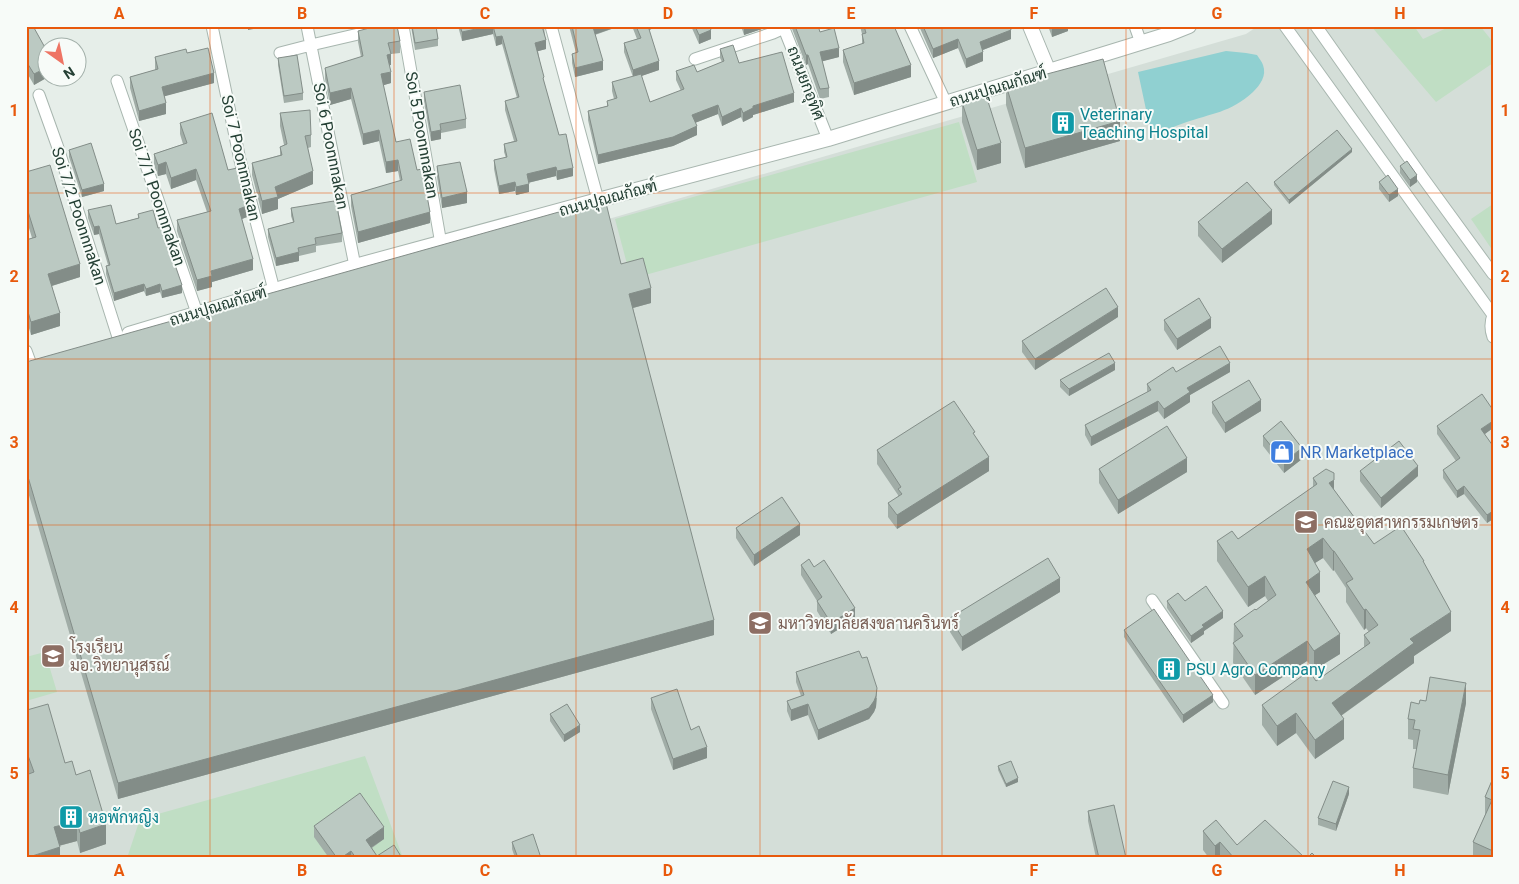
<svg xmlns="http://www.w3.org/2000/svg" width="1519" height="884" font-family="Roboto,Sarabun,sans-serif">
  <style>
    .built { fill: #d4ded8 }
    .green { fill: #c0dec4 }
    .water { fill: #90d0d1 }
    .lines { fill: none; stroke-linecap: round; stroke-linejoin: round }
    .minor-casing { stroke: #a8b6af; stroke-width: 13 }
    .tertiary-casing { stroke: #a8b6af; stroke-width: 16 }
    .minor { stroke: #fff; stroke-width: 11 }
    .tertiary { stroke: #fff; stroke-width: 14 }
    .wall { fill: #a1ada7 }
    .shaded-wall { fill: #838d88 }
    .building { fill: #bbc9c2; stroke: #838d88 }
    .grid { fill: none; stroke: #e8590c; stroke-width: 1; stroke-opacity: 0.55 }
    .labels { text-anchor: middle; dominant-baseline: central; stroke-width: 4; stroke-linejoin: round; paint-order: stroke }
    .street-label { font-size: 16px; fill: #254035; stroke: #f7fbf8 }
    .culture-label { font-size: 16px; fill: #0d838f; stroke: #f7fbf8; text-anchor: start }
    .shop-label { font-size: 16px; fill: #366cbe; stroke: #f7fbf8; text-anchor: start }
    .education-label { font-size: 16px; fill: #785e54; stroke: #f7fbf8; text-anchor: start }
    .neatline { fill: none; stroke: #e8590c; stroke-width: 2 }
    .grid-label { font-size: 16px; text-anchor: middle; font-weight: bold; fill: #e8590c }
  </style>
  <rect width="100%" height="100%" fill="#e6eee9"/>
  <path class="built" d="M 1258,26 L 1493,26 L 1493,858 L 26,858 L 26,388 L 1246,34 Z"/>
  <path class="green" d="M 1371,26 L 1414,26 L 1423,39 L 1451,26 L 1480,26 L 1493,42 L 1493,63 L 1436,102 Z
    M 959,122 L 977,182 L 631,279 L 615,219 Z
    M 1493,204 L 1493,251 L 1471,219 Z
    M 45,652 L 57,692 L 26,701 L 26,657 Z
    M 365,756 L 403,858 L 127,858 L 140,819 Z"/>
  <path class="water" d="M 1226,51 L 1246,53 L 1257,55 C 1259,58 1262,62 1263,65 C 1267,76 1260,85 1253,92 C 1230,113 1212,113 1184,123 C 1173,127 1163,132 1151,133 L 1138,72 Z"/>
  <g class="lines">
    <defs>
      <path id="minor" d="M 212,26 L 240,160 L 274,290
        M 307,26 L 355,266
        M 403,26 L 441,244
        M 551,26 L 598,200
        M 783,26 L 828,139
        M 910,26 L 946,103
        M 1135,26 L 1141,43
        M 1285,26 L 1493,315
        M 1316,26 L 1423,178 L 1493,274
        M 280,53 L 311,45 L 393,26
        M 695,59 L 773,33 L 784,28
        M 117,81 L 197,313
        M 39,95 L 57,145 L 118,337
        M 1493,315 C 1490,323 1490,329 1493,337
        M 26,351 L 30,362
        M 1152,600 L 1223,703"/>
      <path id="tertiary" d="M 1030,26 L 1049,72
        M 129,334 L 355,266 L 598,200 L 828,139 L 1101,55 L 1169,34 L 1189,26"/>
    </defs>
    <use href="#minor" class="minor-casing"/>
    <use href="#tertiary" class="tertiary-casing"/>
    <use href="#minor" class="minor"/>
    <use href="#tertiary" class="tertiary"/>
  </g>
  <path class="wall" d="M 411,26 L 436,26 L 438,39 L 438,46 L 415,50 Z
    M 458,26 L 544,26 L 546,49 L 538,51 L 544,83 L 559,135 L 573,176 L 557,180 L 556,176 L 528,183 L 529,192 L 516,195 L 515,191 L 499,194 L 494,169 L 494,160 L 506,158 L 504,152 L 504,144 L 514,141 L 505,110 L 505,101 L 517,98 L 502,44 L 496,46 L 493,34 L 462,41 Z
    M 569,26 L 620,26 L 595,35 L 603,70 L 575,77 L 572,63 L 572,54 L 576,53 Z
    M 632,26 L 658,26 L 649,30 L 659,70 L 641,76 L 650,102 L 681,91 L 676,80 L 676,71 L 697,72 L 722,62 L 720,58 L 720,49 L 794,102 L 753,115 L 753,117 L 743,122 L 741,117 L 722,126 L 718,114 L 695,123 L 697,135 L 673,146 L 598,164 L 588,120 L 588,111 L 607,106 L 607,101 L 614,99 L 612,91 L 612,82 L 633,77 L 624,52 L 624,43 L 637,39 Z
    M 691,26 L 709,26 L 711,39 L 699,44 Z
    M 741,26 L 765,26 L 765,28 L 744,35 Z
    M 791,26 L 818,26 L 820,32 L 839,57 L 822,61 L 829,88 L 829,97 L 820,99 L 808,64 L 806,65 Z
    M 860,26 L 894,26 L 911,77 L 854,95 L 843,62 L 843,50 L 862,44 L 862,34 Z
    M 919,26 L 1010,26 L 1011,39 L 983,50 L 983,61 L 966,68 L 958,48 L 933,58 Z
    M 1048,26 L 1068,26 L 1068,31 L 1052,37 Z
    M 26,27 L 48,53 L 48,77 L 34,85 L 26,71 Z
    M 358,31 L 400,41 L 400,53 L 391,54 L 391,65 L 389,65 L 391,83 L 383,85 L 396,142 L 430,223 L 358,243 L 351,206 L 351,195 L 400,181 L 398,171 L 386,173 L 379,141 L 363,145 L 351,99 L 330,105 L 325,79 L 325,68 L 361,57 L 358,42 Z
    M 187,53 L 214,83 L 164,96 L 166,114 L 139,121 L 130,88 L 130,77 L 155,70 L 155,57 Z
    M 278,58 L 303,93 L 303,100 L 284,103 L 278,65 Z
    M 1006,85 L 1120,141 L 1025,168 L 1006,105 Z
    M 424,92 L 466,119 L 466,128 L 441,133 L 441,139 L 431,141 L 424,102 Z
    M 962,102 L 1001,163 L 977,170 L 962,122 Z
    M 280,113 L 311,135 L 311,147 L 308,148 L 313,184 L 278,199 L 278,209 L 262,214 L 252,175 L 252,163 L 280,155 L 280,147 L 284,145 L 280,126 Z
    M 180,123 L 228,170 L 247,217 L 242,219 L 253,270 L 212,282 L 212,287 L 197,291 L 177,231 L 177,220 L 207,212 L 196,180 L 171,189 L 166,174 L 158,176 L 154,165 L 154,154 L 183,144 L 180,134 Z
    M 69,150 L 104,191 L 82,197 L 69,157 Z
    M 1352,152 L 1289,204 L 1274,185 L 1274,182 Z
    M 437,166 L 467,203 L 442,208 L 437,177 Z
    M 1400,166 L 1417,182 L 1410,187 L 1400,173 Z
    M 26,172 L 80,277 L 52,286 L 60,326 L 31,335 L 26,318 L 26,240 L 32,238 L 26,218 Z
    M 1379,182 L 1398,196 L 1389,202 L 1379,189 Z
    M 291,208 L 342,233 L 342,242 L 316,246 L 316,252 L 299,256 L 299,261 L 276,266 L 268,237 L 268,229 L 293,222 L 291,216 Z
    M 88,210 L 116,224 L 138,218 L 138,214 L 158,228 L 182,293 L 162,298 L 160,292 L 146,296 L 144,291 L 114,301 L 106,274 L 106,266 L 108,265 L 99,234 L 94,235 L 88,218 Z
    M 1198,222 L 1272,224 L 1222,263 L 1198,236 Z
    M 621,264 L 651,303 L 633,308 L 714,635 L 118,799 L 26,485 L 26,362 Z
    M 1118,317 L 1035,370 L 1022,352 L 1022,341 Z
    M 1164,320 L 1211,328 L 1177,350 L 1164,330 Z
    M 1115,370 L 1069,396 L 1060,387 L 1060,380 Z
    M 1176,372 L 1230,372 L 1190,395 L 1190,402 L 1164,419 L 1158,411 L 1091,446 L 1085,435 L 1085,425 L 1147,393 L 1147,384 Z
    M 1212,402 L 1261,411 L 1225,433 L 1212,413 Z
    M 1437,426 L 1493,428 L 1484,434 L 1493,446 L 1493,519 L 1487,523 L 1464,494 L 1457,498 L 1443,478 L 1443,470 L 1456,461 L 1437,434 Z
    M 975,436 L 989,471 L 897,529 L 888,517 L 888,503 L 898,497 L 898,495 L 877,464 L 877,450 Z
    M 1263,436 L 1302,459 L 1284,473 L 1263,446 Z
    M 1099,469 L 1187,472 L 1118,514 L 1099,483 Z
    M 1360,471 L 1418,476 L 1381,508 L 1360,481 Z
    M 1313,478 L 1334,490 L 1374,544 L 1424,564 L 1451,631 L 1414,656 L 1414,663 L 1341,716 L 1344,739 L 1315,759 L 1296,733 L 1277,746 L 1262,725 L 1262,705 L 1316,681 L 1364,647 L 1364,635 L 1369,632 L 1366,628 L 1364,630 L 1346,602 L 1346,588 L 1334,570 L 1333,571 L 1323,558 L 1315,563 L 1320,592 L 1315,595 L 1340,654 L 1314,670 L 1307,661 L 1255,695 L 1233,663 L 1234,624 L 1256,610 L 1268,601 L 1265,596 L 1248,607 L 1217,561 L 1217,541 L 1238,539 L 1313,487 Z
    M 736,528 L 800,535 L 754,566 L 736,538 Z
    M 801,565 L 814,567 L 855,619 L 831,634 L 817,611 L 817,601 L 801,575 Z
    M 1060,592 L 962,651 L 950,632 L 950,618 Z
    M 1167,601 L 1185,601 L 1223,618 L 1204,631 L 1204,634 L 1191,643 L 1167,608 Z
    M 1124,630 L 1213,702 L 1183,723 L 1124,637 Z
    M 796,672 L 877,698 L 876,707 L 874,712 L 869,719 L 818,740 L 808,715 L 791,721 L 787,711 L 787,701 L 801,696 L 796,682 Z
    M 651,698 L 691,730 L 707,758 L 673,770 L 651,709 Z
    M 1426,701 L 1466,703 L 1448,795 L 1413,788 L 1413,768 L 1417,749 L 1413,749 L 1413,740 L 1408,739 L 1408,719 L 1419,704 Z
    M 26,709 L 65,763 L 76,775 L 106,844 L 80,853 L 77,841 L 59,846 L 60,858 L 26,770 Z
    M 550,714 L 580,732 L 564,742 L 550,721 Z
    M 998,766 L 1018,782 L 1006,787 L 998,770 Z
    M 1493,778 L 1493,858 L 1473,858 L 1473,842 L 1485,815 L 1485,797 Z
    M 1349,794 L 1336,831 L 1318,825 L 1318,818 Z
    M 1088,811 L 1126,858 L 1096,858 L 1088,821 Z
    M 314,826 L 384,839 L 372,848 L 377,856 L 402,858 L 329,858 L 314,837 Z
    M 1203,831 L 1237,845 L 1305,858 L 1209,858 L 1203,850 Z
    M 512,842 L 541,858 L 515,858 L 512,849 Z"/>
  <path class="shaded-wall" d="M 248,26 L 268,26 L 248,30 Z
    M 490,26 L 493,26 L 493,34 L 462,41 L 462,32 Z
    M 595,26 L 620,26 L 593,35 L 593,27 Z
    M 647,26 L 658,26 L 647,31 Z
    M 748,26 L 765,26 L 765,28 L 744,35 L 744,28 Z
    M 1052,26 L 1068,26 L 1068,31 L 1052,37 Z
    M 711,30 L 711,39 L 699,44 L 699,35 Z
    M 1011,30 L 1011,39 L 980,51 L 980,42 Z
    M 502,36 L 502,44 L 496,46 L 496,37 Z
    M 958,39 L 958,48 L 933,58 L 933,49 Z
    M 546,40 L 546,49 L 535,52 L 535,43 Z
    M 839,48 L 839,57 L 820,62 L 820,52 Z
    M 983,52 L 983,61 L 966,68 L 966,59 Z
    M 391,54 L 391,65 L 387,66 L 387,55 Z
    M 806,55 L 808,55 L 808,64 L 806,65 Z
    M 603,61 L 603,70 L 575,77 L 575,68 Z
    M 659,61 L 659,70 L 633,79 L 633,70 Z
    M 911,65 L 911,77 L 854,95 L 854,83 Z
    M 48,67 L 48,77 L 34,85 L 34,74 Z
    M 391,72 L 391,83 L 381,86 L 381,74 Z
    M 214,73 L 214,83 L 162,97 L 162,87 Z
    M 351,88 L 351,99 L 330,105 L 330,93 Z
    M 794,93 L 794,102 L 753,115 L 753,117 L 743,122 L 743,113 L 753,106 Z
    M 166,103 L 166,114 L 139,121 L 139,111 Z
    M 718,105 L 718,114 L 692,124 L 692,115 Z
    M 741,108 L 741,117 L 722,126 L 722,117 Z
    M 1120,121 L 1120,141 L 1025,168 L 1025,148 Z
    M 697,126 L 697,135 L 673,146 L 598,164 L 598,155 Z
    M 379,130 L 379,141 L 363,145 L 363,134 Z
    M 441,130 L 441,139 L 431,141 L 431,132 Z
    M 1001,143 L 1001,163 L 977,170 L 977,150 Z
    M 1352,149 L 1352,152 L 1289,204 L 1289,200 Z
    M 398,160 L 398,171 L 386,173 L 386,162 Z
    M 166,162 L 166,174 L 158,176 L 158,165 Z
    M 556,167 L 556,176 L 527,183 L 527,174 Z
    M 573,168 L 573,176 L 557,180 L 557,171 Z
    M 196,169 L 196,180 L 171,189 L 171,178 Z
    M 313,171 L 313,184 L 278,199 L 278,209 L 262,214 L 262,201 L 275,187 Z
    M 1417,175 L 1417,182 L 1410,187 L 1410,180 Z
    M 515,182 L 515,191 L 499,194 L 499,186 Z
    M 104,184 L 104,191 L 82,197 L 82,190 Z
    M 529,184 L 529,192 L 516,195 L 516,187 Z
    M 1398,189 L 1398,196 L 1389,202 L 1389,195 Z
    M 467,192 L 467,203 L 442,208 L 442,198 Z
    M 247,206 L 247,217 L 239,220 L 239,209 Z
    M 1272,210 L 1272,224 L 1222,263 L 1222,249 Z
    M 430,212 L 430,223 L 358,243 L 358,232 Z
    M 99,226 L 99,234 L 94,235 L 94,227 Z
    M 299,252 L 299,261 L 276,266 L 276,258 Z
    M 253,259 L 253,270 L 212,282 L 212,287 L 197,291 L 197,280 L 211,271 Z
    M 80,264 L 80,277 L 48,287 L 48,274 Z
    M 144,284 L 144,291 L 114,301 L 114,293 Z
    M 160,284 L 160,292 L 146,296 L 146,289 Z
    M 182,285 L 182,293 L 162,298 L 162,291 Z
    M 651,288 L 651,303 L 629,309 L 629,294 Z
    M 1118,307 L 1118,317 L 1035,370 L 1035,359 Z
    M 60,313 L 60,326 L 31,335 L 31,322 Z
    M 1211,318 L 1211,328 L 1177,350 L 1177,339 Z
    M 1115,363 L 1115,370 L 1069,396 L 1069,389 Z
    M 1230,363 L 1230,372 L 1190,395 L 1190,402 L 1164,419 L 1164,409 L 1187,388 Z
    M 1261,400 L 1261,411 L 1225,433 L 1225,423 Z
    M 1158,401 L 1158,411 L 1091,446 L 1091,437 Z
    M 1493,421 L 1493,428 L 1481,437 L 1481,429 Z
    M 1302,448 L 1302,459 L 1284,473 L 1284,462 Z
    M 989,457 L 989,471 L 897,529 L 897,515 Z
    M 1187,458 L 1187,472 L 1118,514 L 1118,500 Z
    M 1418,466 L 1418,476 L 1381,508 L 1381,498 Z
    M 1334,480 L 1334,499 L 1329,483 Z
    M 1464,486 L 1464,494 L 1457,498 L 1457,491 Z
    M 1493,511 L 1493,519 L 1487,523 L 1487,515 Z
    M 800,524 L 800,535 L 754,566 L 754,555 Z
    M 1323,538 L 1323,558 L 1307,568 L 1307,549 Z
    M 1333,551 L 1334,551 L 1334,570 L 1333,571 Z
    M 1320,572 L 1320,592 L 1306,601 L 1306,582 Z
    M 1265,576 L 1265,596 L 1248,607 L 1248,587 Z
    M 1060,578 L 1060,592 L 962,651 L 962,637 Z
    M 855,608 L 855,619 L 831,634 L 831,623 Z
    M 1366,609 L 1366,628 L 1364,630 L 1364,610 Z
    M 1223,611 L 1223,618 L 1204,631 L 1204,634 L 1191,643 L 1191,636 L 1202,625 Z
    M 1451,612 L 1451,631 L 1414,656 L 1414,663 L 1332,722 L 1332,703 L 1410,639 Z
    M 714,620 L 714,635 L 118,799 L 118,783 Z
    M 1340,634 L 1340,654 L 1314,670 L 1314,651 Z
    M 1307,641 L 1307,661 L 1255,695 L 1255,675 Z
    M 1466,683 L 1466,703 L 1448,795 L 1448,775 Z
    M 877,688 L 876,707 L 874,712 L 869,719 L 818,740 L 818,730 Z
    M 1213,695 L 1213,702 L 1183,723 L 1183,715 Z
    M 808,704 L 808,715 L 791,721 L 791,710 Z
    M 1296,713 L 1296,733 L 1277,746 L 1277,726 Z
    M 1344,719 L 1344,739 L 1315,759 L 1315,740 Z
    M 580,725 L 580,732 L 564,742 L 564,735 Z
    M 707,747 L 707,758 L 673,770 L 673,759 Z
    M 1018,778 L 1018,782 L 1006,787 L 1006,784 Z
    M 1349,787 L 1349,794 L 1336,831 L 1336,824 Z
    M 77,821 L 77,841 L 54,847 L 54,827 Z
    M 106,824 L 106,844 L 80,853 L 80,833 Z
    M 384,827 L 384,839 L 366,851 L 366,840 Z
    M 1220,842 L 1220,858 L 1215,858 L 1215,846 Z
    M 60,847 L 60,858 L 26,858 Z
    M 351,851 L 351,858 L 341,858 Z"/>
  <path class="building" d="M 28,26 L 33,26 L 48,53 L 48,67 L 34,74 L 26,61 L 26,27 Z
    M 377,26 L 397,26 L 400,41 L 388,43 L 391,54 L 387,55 L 391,72 L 381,74 L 396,142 L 410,139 L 417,170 L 422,169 L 430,212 L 358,232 L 351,195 L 402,180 L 398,160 L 386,162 L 379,130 L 363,134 L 351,88 L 330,93 L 325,68 L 363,56 L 358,31 Z
    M 412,26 L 436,26 L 438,39 L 415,43 Z
    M 460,26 L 490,26 L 462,32 Z
    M 493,26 L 542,26 L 546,40 L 535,43 L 544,77 L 543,78 L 559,135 L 566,134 L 573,168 L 557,171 L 556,167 L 527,174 L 529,184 L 516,187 L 515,182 L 499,186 L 494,160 L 507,157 L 504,144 L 517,141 L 505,101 L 519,97 L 502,36 L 496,37 Z
    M 572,26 L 595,26 L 593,27 L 603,61 L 575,68 L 572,54 L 578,52 Z
    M 636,26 L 648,26 L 659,61 L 633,70 L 624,43 L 641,38 Z
    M 695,26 L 709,26 L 711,30 L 699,35 Z
    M 795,26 L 818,26 L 820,32 L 834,28 L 839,48 L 820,52 L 829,88 L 820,89 L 808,55 L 806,55 Z
    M 864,26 L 894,26 L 911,65 L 854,83 L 843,50 L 864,43 L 862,34 L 866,33 Z
    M 923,26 L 1010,26 L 1011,30 L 980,42 L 983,52 L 966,59 L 958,39 L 933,49 Z
    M 733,45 L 739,63 L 782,52 L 794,93 L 753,106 L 753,108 L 743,113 L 741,108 L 722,117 L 718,105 L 692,115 L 697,126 L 673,137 L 598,155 L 588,111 L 608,106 L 607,101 L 617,98 L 612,82 L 641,74 L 650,102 L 684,89 L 676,71 L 694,65 L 697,72 L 724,61 L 720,49 Z
    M 208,48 L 214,73 L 162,87 L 166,103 L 139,111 L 130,77 L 158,69 L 155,57 L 186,49 L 187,53 Z
    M 297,55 L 303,93 L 284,96 L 278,58 Z
    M 1103,59 L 1120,121 L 1025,148 L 1006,85 Z
    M 460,85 L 466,119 L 440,124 L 441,130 L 431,132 L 424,92 Z
    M 986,95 L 1001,143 L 977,150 L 962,102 Z
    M 310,110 L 311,135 L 305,136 L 313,171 L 275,187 L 278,197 L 262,201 L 252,163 L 282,155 L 280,147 L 287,144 L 280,113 Z
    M 212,113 L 228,170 L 237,168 L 247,206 L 239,209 L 253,259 L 211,271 L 212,276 L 197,280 L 177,220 L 211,211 L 196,169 L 171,178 L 166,162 L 158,165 L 154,154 L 187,143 L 180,123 Z
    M 1337,130 L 1352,149 L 1289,200 L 1274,182 Z
    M 91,143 L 104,184 L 82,190 L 69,150 Z
    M 1407,161 L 1417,175 L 1410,180 L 1400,166 Z
    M 460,162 L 467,192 L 442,198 L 437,166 Z
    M 50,165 L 80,264 L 48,274 L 60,313 L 31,322 L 26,305 L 26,240 L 36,237 L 26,205 L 26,172 Z
    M 1388,175 L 1398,189 L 1389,195 L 1379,182 Z
    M 1247,182 L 1272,210 L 1222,249 L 1198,222 Z
    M 605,199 L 621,264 L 643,258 L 651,288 L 629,294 L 714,620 L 118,783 L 26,470 L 26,362 Z
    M 334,201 L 334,202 L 336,202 L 342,233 L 315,238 L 316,244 L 298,248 L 299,252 L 276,258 L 268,229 L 294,222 L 291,208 Z
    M 111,205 L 116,224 L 139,218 L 138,214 L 153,210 L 158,228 L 162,227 L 182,285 L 162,291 L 160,284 L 146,289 L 144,284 L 114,293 L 106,266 L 110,265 L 99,226 L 94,227 L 88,210 Z
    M 1106,288 L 1118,307 L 1035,359 L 1022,341 Z
    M 1199,298 L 1211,318 L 1177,339 L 1164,320 Z
    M 1220,346 L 1230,363 L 1187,388 L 1190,392 L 1164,409 L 1158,401 L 1091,437 L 1085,425 L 1151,390 L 1147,384 L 1173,367 L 1176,372 Z
    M 1109,353 L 1115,363 L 1069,389 L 1060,380 Z
    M 1249,380 L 1261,400 L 1225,423 L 1212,402 Z
    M 1482,394 L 1493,410 L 1493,421 L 1481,429 L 1493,446 L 1493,511 L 1487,515 L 1464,486 L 1457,491 L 1443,470 L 1460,458 L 1437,426 Z
    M 954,401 L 975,432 L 973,433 L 989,457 L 897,515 L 888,503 L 902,494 L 898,489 L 901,487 L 877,450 Z
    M 1281,421 L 1302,448 L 1284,462 L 1263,436 Z
    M 1167,426 L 1187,458 L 1118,500 L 1099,469 Z
    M 1399,441 L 1418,466 L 1381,498 L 1360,471 Z
    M 1326,469 L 1334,473 L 1334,480 L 1329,483 L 1374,544 L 1401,526 L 1424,561 L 1423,561 L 1451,612 L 1410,639 L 1414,643 L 1332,703 L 1344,719 L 1315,740 L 1296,713 L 1277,726 L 1262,705 L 1309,671 L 1316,681 L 1370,643 L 1364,635 L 1378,625 L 1366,609 L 1364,610 L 1346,583 L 1353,579 L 1334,551 L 1333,551 L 1323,538 L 1307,549 L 1320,572 L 1306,582 L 1340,634 L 1314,651 L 1307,641 L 1255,675 L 1233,643 L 1243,636 L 1234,624 L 1255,609 L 1256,610 L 1276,595 L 1265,576 L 1248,587 L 1217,541 L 1232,531 L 1238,539 L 1317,484 L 1313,478 Z
    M 782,497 L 800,524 L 754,555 L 736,528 Z
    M 1048,558 L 1060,578 L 962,637 L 950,618 Z
    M 809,559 L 814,567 L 824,560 L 855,608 L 831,623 L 817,601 L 822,597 L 801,565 Z
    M 1206,586 L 1223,611 L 1202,625 L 1204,627 L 1191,636 L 1167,601 L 1178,593 L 1185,601 Z
    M 1154,609 L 1213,695 L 1183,715 L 1124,630 Z
    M 859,651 L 862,658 L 867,657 L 877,688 L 876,696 L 874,701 L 869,708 L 818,730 L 808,704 L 791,710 L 787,701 L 804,695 L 796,672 Z
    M 1430,677 L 1466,683 L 1448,775 L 1413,768 L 1420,730 L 1413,729 L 1415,720 L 1408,719 L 1411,702 L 1419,704 L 1420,700 L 1426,701 Z
    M 677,689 L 691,730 L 699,726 L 707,747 L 673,759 L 651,698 Z
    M 48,704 L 65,763 L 72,761 L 76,775 L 90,770 L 106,824 L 80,833 L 77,821 L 54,827 L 60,847 L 26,858 L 26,775 L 34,772 L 26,750 L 26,709 L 27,710 Z
    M 567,704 L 580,725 L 564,735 L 550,714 Z
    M 1011,761 L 1018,778 L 1006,784 L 998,766 Z
    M 1493,778 L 1493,851 L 1473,842 L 1492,800 L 1485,797 Z
    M 1333,781 L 1349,787 L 1336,824 L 1318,818 Z
    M 360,793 L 384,827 L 366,840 L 377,856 L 394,845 L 402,858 L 356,858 L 351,851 L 341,858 L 337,858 L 314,826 Z
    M 1114,805 L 1126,858 L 1099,858 L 1088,811 Z
    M 1216,820 L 1237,845 L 1265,820 L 1305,858 L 1234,858 L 1220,842 L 1215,846 L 1203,831 Z
    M 533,834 L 541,858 L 518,858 L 512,842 Z
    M 1312,853 L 1317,858 L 1307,858 Z"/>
  <path class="grid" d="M 210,26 L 210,858M 394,26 L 394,858M 576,26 L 576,858M 760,26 L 760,858M 942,26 L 942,858M 1126,26 L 1126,858M 1308,26 L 1308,858M 26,193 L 1493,193M 26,359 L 1493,359M 26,525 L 1493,525M 26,691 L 1493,691"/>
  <defs>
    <symbol id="building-square" viewBox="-11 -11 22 22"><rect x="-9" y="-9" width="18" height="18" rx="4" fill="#0f9aa8" stroke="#f7fbf8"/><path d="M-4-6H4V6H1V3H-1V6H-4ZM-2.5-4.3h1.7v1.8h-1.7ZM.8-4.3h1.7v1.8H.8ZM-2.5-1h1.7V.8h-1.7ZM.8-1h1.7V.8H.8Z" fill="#fff"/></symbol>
    <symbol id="shop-square" viewBox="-11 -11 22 22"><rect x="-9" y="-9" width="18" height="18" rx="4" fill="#3f7fe0" stroke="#f7fbf8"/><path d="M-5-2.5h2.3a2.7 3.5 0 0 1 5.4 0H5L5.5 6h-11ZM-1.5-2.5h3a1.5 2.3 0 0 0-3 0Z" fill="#fff"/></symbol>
    <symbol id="university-square" viewBox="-11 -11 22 22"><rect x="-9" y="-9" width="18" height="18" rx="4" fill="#8d6e63" stroke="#f7fbf8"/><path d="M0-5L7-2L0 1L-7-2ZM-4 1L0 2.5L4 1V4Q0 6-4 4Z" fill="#fff"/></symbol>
    <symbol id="school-square" viewBox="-11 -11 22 22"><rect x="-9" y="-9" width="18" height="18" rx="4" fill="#8d6e63" stroke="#f7fbf8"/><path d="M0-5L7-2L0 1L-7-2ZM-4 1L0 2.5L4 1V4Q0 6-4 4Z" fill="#fff"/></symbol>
  </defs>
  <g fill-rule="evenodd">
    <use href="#building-square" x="1049" y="109" width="28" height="28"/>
    <use href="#shop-square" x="1268" y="438" width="28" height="28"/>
    <use href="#university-square" x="1292" y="508" width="28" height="28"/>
    <use href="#university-square" x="746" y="609" width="28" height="28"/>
    <use href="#school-square" x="39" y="642" width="28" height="28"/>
    <use href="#building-square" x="1155" y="655" width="28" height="28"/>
    <use href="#building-square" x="57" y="803" width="28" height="28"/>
  </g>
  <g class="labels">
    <g class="street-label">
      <text transform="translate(806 83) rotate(69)">ถนนยกอุทิศ</text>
      <text transform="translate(998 87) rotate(-17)">ถนนปุณณกัณฑ์</text>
      <text transform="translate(422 135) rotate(80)">Soi 5 Poonnnakan</text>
      <text transform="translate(331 146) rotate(79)">Soi 6 Poonnnakan</text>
      <text transform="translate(241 158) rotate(77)">Soi 7 Poonnnakan</text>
      <text transform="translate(157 197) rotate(71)">Soi 7/1 Poonnnakan</text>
      <text transform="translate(608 198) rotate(-15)">ถนนปุณณกัณฑ์</text>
      <text transform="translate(79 216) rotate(72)">Soi 7/2 Poonnnakan</text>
      <text transform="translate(218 306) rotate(-17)">ถนนปุณณกัณฑ์</text>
    </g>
    <g class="culture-label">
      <text x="1080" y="114">Veterinary<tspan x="1080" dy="18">Teaching Hospital</tspan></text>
      <text x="1186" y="669">PSU Agro Company</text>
      <text x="88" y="817">หอพักหญิง</text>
    </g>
    <g class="shop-label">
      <text x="1300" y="452">NR Marketplace</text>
    </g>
    <g class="education-label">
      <text x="1324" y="522">คณะอุตสาหกรรมเกษตร</text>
      <text x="778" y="623">มหาวิทยาลัยสงขลานครินทร์</text>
      <text x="70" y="647">โรงเรียน<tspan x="70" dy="18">มอ.วิทยานุสรณ์</tspan></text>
    </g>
  </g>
  <rect width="1519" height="884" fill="none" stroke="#f7fbf8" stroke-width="55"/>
  <g transform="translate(62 62) rotate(147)"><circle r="24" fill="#f7fbf8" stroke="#a3b0aa"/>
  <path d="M0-4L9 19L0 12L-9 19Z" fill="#ee7464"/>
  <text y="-8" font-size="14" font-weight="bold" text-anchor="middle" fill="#254035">N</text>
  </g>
  <rect x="28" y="28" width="1464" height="828" class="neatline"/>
  <g class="grid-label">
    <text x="119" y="19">A</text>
    <text x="302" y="19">B</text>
    <text x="485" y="19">C</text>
    <text x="668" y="19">D</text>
    <text x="851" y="19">E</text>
    <text x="1034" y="19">F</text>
    <text x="1217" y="19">G</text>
    <text x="1400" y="19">H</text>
    <text x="14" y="116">1</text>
    <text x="1505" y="116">1</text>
    <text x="14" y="282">2</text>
    <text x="1505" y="282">2</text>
    <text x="14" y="448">3</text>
    <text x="1505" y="448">3</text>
    <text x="14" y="613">4</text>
    <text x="1505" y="613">4</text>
    <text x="14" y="779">5</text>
    <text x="1505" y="779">5</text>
    <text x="119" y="876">A</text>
    <text x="302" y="876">B</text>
    <text x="485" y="876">C</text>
    <text x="668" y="876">D</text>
    <text x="851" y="876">E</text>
    <text x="1034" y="876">F</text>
    <text x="1217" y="876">G</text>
    <text x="1400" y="876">H</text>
  </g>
</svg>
